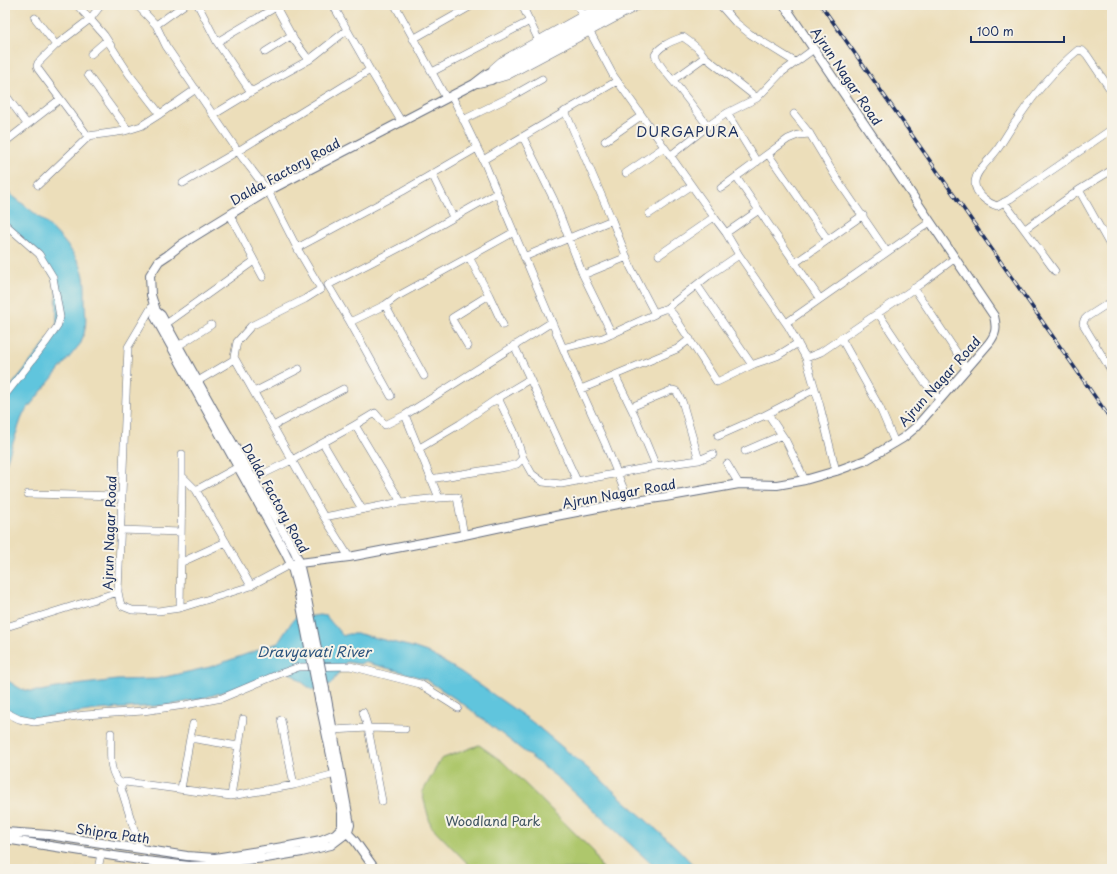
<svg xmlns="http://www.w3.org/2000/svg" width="1117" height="874" font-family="'Playpen Sans',sans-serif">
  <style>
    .green { fill: #aec76c; stroke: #647b65 }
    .water { fill: #60c5dd; stroke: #3e7a9e }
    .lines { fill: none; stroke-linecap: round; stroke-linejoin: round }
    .minor-casing { stroke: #646c7e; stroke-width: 8 }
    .tertiary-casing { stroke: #646c7e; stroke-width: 10 }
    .minor { stroke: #fff; stroke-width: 7 }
    .tertiary { stroke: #fff; stroke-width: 8 }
    .rail-casing { stroke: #1b2f5e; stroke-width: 3.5 }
    .rail { stroke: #f7f3e8; stroke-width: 2; stroke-dasharray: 6; stroke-linecap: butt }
    .tertiary-bridge-casing { stroke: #646c7e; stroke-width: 10; stroke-linecap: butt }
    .tertiary-bridge { stroke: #fff; stroke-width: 8 }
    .labels { text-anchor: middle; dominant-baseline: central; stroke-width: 4; stroke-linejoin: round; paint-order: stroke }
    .street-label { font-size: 13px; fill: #1b2f5e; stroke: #f7f3e8 }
    .park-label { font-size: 13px; fill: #405562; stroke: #f7f3e8 }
    .neighbourhood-label { font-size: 14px; letter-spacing: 1px; fill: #1b2f5e; stroke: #f7f3e8 }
    .water-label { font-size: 14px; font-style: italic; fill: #2c547e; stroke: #f7f3e8 }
  </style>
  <rect width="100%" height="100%" fill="#f7f3e8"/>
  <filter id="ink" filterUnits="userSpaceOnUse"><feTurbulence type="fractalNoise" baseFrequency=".025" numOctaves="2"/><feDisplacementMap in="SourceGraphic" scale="8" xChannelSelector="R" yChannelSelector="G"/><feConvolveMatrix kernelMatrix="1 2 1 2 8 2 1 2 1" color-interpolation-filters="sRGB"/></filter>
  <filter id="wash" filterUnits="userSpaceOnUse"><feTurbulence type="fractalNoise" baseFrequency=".012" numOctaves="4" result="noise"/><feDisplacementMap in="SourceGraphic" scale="16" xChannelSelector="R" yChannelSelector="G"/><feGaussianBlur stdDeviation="0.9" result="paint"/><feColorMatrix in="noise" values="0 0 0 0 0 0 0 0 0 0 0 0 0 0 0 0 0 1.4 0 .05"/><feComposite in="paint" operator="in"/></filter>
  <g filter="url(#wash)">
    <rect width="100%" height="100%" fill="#ecdeba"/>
    <path class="green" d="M 479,745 L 503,762 L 594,852 L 602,869 L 473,869 L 431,826 L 422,793 L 441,759 Z"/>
    <path class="water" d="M 5,190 C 33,212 65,234 81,267 C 86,278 85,291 85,303 C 86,320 87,327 81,343 L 23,414 L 5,466 L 5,394 L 57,328 L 56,283 L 38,253 L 5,226 Z
      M 298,615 L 301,618 L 319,615 L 326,616 L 343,636 L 348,634 L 360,634 L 412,647 L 427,652 L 461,672 L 531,721 L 598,777 L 678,849 L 697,869 L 657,869 L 563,782 L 466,706 L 427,680 L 402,672 L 364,662 L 360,664 L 346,662 L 331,684 L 312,690 L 284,668 L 242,686 L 204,698 L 171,705 L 96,710 L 32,719 L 17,716 L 5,711 L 5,679 L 21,689 L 29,691 L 40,691 L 67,686 L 117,680 L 156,679 L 210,667 L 278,643 L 293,620 Z"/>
  </g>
  <g filter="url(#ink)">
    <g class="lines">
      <defs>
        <path id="minor" d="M 77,5 L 90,19 L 101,5
          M 137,5 L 156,25 L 166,46 L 242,157 L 268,191 L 297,248 L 321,289 L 305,299 L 251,326 L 237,342 L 234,357 L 324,517 L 401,502 L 355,425 L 292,460 L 253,479
          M 198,5 L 217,42 L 251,92 L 213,115
          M 333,5 L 370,70 L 401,121
          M 395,5 L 446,98
          M 522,5 L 538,39
          M 577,5 L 583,15
          M 720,5 L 735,22 L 750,34 L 795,62
          M 35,18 L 56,45 L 90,19 L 104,35 L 129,74 L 160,114 L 196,89
          M 156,25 L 184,5
          M 590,32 L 613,75 L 714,217 L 726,233 L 739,255 L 788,326 L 806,358 L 820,406 L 836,471
          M 413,39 L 473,5
          M 217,42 L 276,7
          M 56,45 L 38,63 L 37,66 L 38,69 L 88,136 L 125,131 L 141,126 L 160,114
          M 265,52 L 292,35
          M 91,54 L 107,40
          M 309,60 L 347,30
          M 493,68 L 501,61 L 601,5
          M 432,72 L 530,21
          M 88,75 L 128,130
          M 497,79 L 507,76 L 640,5
          M 673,80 L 705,57
          M 251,92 L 309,60 L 294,40 L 275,5
          M 1112,92 L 1087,55 L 1083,51 L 1078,50 C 1055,69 1036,92 1019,117 C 1011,127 1005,139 997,150 C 990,160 975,171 975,183 C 975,194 988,203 997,206 L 1010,199 L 1112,129
          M 5,94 L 27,124
          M 452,96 L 485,164 L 576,379 L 605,443 L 629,502
          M 727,113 L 757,162
          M 794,114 L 810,134 L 837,179 L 887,252
          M 463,120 L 512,96 L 542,79
          M 708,126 C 696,111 685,95 673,81 C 666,72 659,66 655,55 C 660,45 673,41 683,37 C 692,43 699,48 705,57 L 757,98
          M 523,137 L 554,200 L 583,275 L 627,257
          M 605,141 L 641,116
          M 5,142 L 59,100
          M 768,154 L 828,240
          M 670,156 L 708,126 L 727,113 L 757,98 L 781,73 L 814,49
          M 483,160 L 617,81
          M 626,173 L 664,147
          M 432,174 L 453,217
          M 736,177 L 820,299
          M 183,183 L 238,151 L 370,70
          M 38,185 L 86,139 L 88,136
          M 721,188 L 788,139 L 798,135 L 810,134
          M 1079,190 L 1112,249
          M 1004,202 L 1055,271
          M 649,214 L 691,186
          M 230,215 L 263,277
          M 5,224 L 39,254 L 53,277 L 60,317 L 57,327 L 47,341 L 5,395
          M 1025,229 L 1079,190 L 1112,170
          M 726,233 L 759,210
          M 297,248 L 403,191 L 477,148
          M 659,255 L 714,217
          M 524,257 L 612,220 L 565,111
          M 795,263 L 863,215
          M 583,275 L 612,334
          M 697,285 L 752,365
          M 914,288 L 957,353 L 966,369
          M 489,295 L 503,325
          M 1112,301 L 1087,317 L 1084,320 L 1083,324 L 1112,372
          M 154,303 L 128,347 L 118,592 L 120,602 L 122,606 L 132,610 L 158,611 L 180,608 L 248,587 L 291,564
          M 385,305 L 350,322 L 328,285 L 407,244 L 497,193
          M 667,308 L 708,276 L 739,255
          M 654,313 L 667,308 L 673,314 L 717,382 L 754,364 L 777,356 L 798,343
          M 878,313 L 923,380 L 939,399
          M 350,322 L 391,396
          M 786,323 L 930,222
          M 166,324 L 254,261
          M 841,338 L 880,408 L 895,443
          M 178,346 L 211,325
          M 468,346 L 453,321 L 452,318 L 489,295 L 469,257 L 514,232
          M 563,348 L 603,338 L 655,314 L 631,268 L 612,220
          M 806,358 L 821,352 L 922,283 L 955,258
          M 615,375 L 677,349 L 690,339
          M 424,376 L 385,305 L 396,297 L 469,257
          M 530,379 L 577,481
          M 198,381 L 235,359
          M 581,389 L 615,375 L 635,416 L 656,466
          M 254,392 L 299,369
          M 498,398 L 530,379 L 514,345
          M 631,407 L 672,390 L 676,391 L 682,401 L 699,460
          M 768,414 L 786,441 L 805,480
          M 405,415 L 552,322
          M 355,425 L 375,413 L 385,425 L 405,415 L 439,498 L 401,502
          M 273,426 L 343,389
          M 718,436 L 763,416 L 815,389
          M 323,443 L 362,509
          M 418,449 L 460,424 L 498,398 L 514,431 L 523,458 L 517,464 L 506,467 L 430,479
          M 745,451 L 782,435
          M 182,454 L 182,476
          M 523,458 L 532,474 L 543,482 L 561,484 L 656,466 L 699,460 L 713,454
          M 727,464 L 739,484
          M 196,490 L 238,467
          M 28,494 L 122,496
          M 439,498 L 457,497 L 464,535
          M 324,517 L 349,557
          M 120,530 L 181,532
          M 182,562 L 226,542
          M 180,608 L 182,476 L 196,490 L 251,586
          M 6,627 L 118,592
          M 5,712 L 19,719 L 34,722 L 85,715 L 143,711 L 185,705 L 222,698 L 279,674 L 299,667 L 350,666 L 420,684 L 458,708
          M 363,712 L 368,728 L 382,801
          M 281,720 L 294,785
          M 333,730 L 368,728 L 405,729
          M 111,733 C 111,749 107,775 122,784
          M 190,738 L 193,724
          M 181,789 L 190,738 L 238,746
          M 231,796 L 243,719
          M 140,848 L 121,788 L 122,784 L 125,782 L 231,796 L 294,785 L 335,774
          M 98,869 L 101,854"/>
        <path id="tertiary" d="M 478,83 L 491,80 L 628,5
          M 156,311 L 161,315 L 213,409 L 294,550 L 298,559 L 305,589
          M 291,564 L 349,557 L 464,535 L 540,519 L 629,502 L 665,497 L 739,484 L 777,485 L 805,480 L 836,471 L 866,460 L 903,438 L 916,427 L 989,343 C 996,334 997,328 994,316 L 784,5
          M 298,590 L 291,564 L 284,550 L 155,317 L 156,311 L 151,295 L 150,275 L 159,261 L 168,255 L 182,244 L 268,191 L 474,84 L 487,74 L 612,5
          M 319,699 L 335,774 L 342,813 L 342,827 L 355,841 L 375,869
          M 327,699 L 350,825 L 348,832
          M 5,832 L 49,835 L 187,856 L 215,858 L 289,846 L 321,840 L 335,834 L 342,827
          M 5,839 L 146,861 L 189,866 L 214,865 L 224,869
          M 215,865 L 238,861 L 266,858 L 302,852 L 331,845 L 348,832"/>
      </defs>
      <use href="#minor" class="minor-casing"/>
      <use href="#tertiary" class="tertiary-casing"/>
      <use href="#minor" class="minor"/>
      <use href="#tertiary" class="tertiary"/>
      <defs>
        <path id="rail" d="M 821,5 L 1112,421"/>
      </defs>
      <use href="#rail" class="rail-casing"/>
      <use href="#rail" class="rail"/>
      <defs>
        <path id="tertiary-bridge" d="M 305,589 L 327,699
          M 298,590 L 319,699"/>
      </defs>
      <use href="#tertiary-bridge" class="tertiary-bridge-casing"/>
      <use href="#tertiary-bridge" class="tertiary-bridge"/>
    </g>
  </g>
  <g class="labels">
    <g class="street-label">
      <text transform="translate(847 76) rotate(56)">Ajrun Nagar Road</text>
      <text transform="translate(285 171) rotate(-29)">Dalda Factory Road</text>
      <text transform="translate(939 381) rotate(-48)">Ajrun Nagar Road</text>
      <text transform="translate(619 493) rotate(-10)">Ajrun Nagar Road</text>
      <text transform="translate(276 498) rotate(61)">Dalda Factory Road</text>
      <text transform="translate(109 533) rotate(-88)">Ajrun Nagar Road</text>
      <text transform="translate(113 833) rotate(8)">Shipra Path</text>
    </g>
    <g class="park-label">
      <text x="493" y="820">Woodland Park</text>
    </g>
    <g class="neighbourhood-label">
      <text x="688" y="131">DURGAPURA</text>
    </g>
    <g class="water-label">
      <text x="314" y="651">Dravyavati River</text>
    </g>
  </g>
  <rect width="1117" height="874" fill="none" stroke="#f7f3e8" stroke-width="20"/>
  <path d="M971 36v6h93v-6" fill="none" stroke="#1b2f5e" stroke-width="2"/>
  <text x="977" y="36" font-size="12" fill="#1b2f5e" stroke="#f7f3e8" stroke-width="3" paint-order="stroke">100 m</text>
</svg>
